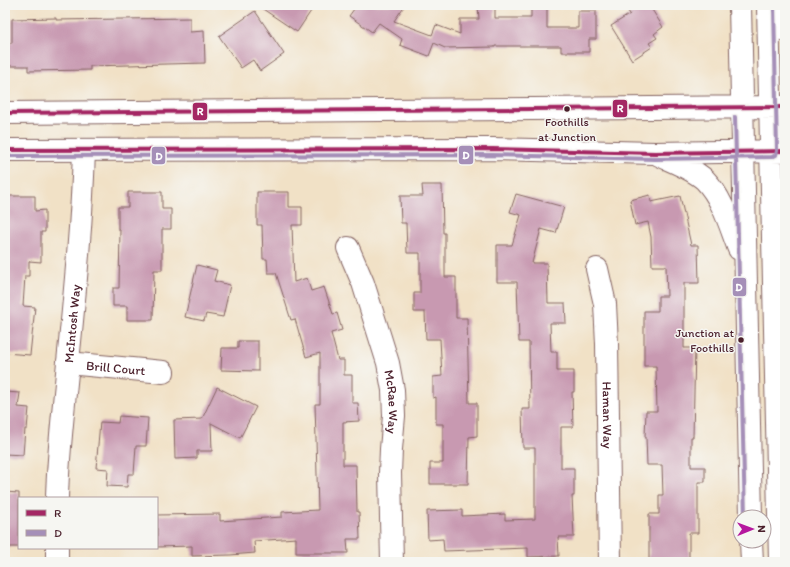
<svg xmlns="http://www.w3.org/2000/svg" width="790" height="567" font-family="Itim,sans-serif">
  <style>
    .building { fill: #c899b1 }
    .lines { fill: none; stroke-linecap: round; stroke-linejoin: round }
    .minor-casing { stroke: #846361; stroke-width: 24 }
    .major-casing { stroke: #846361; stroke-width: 24 }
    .minor { stroke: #fff; stroke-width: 22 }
    .major { stroke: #fff; stroke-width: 22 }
    .bus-1-casing { stroke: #f6f6f2; stroke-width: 7 }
    .bus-2-casing { stroke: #f6f6f2; stroke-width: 7 }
    .bus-1 { stroke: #a42764; stroke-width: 4 }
    .bus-2 { stroke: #a58fb8; stroke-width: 4 }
    .bus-dot { fill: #4a1f2b; stroke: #f6f6f2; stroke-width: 1.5 }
    .labels { text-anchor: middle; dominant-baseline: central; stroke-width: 3; stroke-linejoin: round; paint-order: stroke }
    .bus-label { font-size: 12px; fill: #4a1f2b; stroke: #f6f6f2 }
    .street-label { font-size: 13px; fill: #4a1f2b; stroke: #f6f6f2 }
    .line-badge { stroke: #f6f6f2; stroke-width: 1.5 }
    .badge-label { font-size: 11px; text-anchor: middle; font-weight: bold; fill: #fff }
  </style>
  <rect width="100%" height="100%" fill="#f6f6f2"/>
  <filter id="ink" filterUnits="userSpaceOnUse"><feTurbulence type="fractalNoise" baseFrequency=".025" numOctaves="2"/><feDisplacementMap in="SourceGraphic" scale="8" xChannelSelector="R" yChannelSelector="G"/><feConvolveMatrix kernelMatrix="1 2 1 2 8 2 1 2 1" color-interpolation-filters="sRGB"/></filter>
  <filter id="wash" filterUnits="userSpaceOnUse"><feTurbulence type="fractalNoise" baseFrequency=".012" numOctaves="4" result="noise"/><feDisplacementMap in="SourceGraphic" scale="16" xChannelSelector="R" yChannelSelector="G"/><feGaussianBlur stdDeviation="0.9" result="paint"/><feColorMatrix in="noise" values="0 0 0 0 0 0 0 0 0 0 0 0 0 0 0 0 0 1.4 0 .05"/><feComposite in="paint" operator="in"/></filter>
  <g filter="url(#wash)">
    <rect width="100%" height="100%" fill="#f1e1c6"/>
    <g id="blocks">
      <path class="building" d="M 257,5 L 315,5 L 297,32 Z
        M 357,5 L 405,5 L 394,21 L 432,35 L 436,25 L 460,34 L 460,19 L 479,19 L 478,5 L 495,5 L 495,18 L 531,18 L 531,5 L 547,5 L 547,28 L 578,28 L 578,11 L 596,11 L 596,39 L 589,39 L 589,52 L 561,52 L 561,46 L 495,46 L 495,47 L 445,48 L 434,43 L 429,56 L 400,45 L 402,39 L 379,23 L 372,32 L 349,16 Z
        M 624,5 L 649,5 L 663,27 L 654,34 L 657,38 L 649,43 L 652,47 L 632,60 L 611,26 L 630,14 Z
        M 255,11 L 284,54 L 260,71 L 253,60 L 241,68 L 219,36 Z
        M 56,18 L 56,20 L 190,18 L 190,32 L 204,31 L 205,63 L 90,66 L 90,70 L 28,71 L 28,66 L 5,66 L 5,43 L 12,43 L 12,19 Z
        M 422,185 L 442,185 L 443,233 L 445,233 L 445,277 L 456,277 L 456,318 L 467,318 L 469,403 L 477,403 L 477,436 L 469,437 L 468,484 L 430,484 L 430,463 L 443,463 L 443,424 L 436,424 L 436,397 L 433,398 L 433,377 L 442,376 L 440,339 L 426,339 L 425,312 L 414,312 L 414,293 L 420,293 L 420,253 L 407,253 L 406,223 L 401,223 L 400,196 L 423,196 Z
        M 128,192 L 162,192 L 162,209 L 171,209 L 171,229 L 162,229 L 162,270 L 154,270 L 153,320 L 127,320 L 127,306 L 113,306 L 113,288 L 119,288 L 120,229 L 118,229 L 118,207 L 128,207 Z
        M 257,192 L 289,192 L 289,207 L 302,207 L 302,225 L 292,225 L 294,282 L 307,278 L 311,291 L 324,287 L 333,314 L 337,313 L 342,330 L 331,333 L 338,360 L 344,360 L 344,375 L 352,375 L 352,403 L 358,403 L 359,421 L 343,422 L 343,465 L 356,465 L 357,512 L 359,512 L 360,539 L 347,539 L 348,553 L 296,553 L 296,538 L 254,541 L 255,553 L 230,555 L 192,556 L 192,546 L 157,547 L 157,515 L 220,514 L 220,521 L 282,517 L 282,512 L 318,510 L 315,404 L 320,404 L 320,353 L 306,357 L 295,319 L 291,320 L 276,273 L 268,273 L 267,259 L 263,259 L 262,225 L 257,225 Z
        M 516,194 L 564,207 L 556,233 L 541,229 L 532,263 L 547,263 L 548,303 L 565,303 L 566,323 L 550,323 L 551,352 L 557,352 L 557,371 L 574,371 L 574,392 L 572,392 L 573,427 L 561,427 L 561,468 L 574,468 L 574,496 L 572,496 L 574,537 L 558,537 L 559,556 L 528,557 L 528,548 L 444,551 L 443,539 L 428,540 L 427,511 L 462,510 L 462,516 L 505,514 L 505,520 L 535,519 L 535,448 L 523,448 L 522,409 L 530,409 L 529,342 L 519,342 L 517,282 L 497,282 L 497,245 L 512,245 L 521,215 L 510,212 Z
        M 650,195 L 651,202 L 680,196 L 691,245 L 698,245 L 699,283 L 684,283 L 684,348 L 695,348 L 693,437 L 691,437 L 691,467 L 705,467 L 705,482 L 698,482 L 698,533 L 689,533 L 689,562 L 649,562 L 649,514 L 659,514 L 659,495 L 663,495 L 662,465 L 647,465 L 646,437 L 645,437 L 646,411 L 657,411 L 656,366 L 644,366 L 644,311 L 658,311 L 658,296 L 667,296 L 666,266 L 652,266 L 651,237 L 648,222 L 635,225 L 630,200 Z
        M 5,196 L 35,196 L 35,211 L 45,210 L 45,232 L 41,232 L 41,262 L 29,261 L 29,276 L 25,276 L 23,306 L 35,307 L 30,355 L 5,353 Z
        M 197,265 L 217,270 L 214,281 L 230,285 L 223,317 L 206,314 L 204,321 L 185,317 Z
        M 238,341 L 258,341 L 258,371 L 221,370 L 222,348 L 238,348 Z
        M 217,387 L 256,407 L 240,438 L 211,423 L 212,451 L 197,451 L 197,458 L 175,459 L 174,420 L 202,419 Z
        M 5,392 L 20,393 L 18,407 L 29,408 L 27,429 L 25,429 L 23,455 L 5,454 Z
        M 119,416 L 148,418 L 146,446 L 136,446 L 134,474 L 128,474 L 127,487 L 107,486 L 108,469 L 96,468 L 100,422 L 118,423 Z
        M 5,492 L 19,493 L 19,547 L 5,547 Z"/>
    </g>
  </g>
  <g filter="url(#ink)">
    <use href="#blocks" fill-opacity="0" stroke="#846361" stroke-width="1"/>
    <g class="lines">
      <defs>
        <g id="minor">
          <path id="s1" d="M 348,248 L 363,283 L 388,363 L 393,390 L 394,416 L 391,449 L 390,473 L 392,562"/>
          <path id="s2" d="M 597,269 L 605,304 L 607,344 L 610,562"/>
          <path id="s3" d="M 68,363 L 163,372"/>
          <path id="s4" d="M 57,498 C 58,452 64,407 68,362 C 75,291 82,221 84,150"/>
          <path d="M 57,548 L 57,562"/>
        </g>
        <path id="major" d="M 740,5 L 751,517
          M 768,5 L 780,562
          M 782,5 L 785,30
          M 5,113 L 785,107
          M 5,150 L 492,149 L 655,153 L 785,151
          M 659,155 C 674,162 693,169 705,180 C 723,199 730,226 739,249
          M 751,541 L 752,562"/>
      </defs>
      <use href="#minor" class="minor-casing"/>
      <use href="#major" class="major-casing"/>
      <use href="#minor" class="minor"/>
      <use href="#major" class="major"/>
      <defs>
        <path id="bus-1" d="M 5,113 L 785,107
          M 5,150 L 492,149 L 655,153 L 785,151"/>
        <path id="bus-2" d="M 735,117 L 745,517
          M 5,156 L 492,155 L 655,159 L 772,157 L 776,155 L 777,151 L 774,5"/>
      </defs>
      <use href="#bus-1" class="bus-1-casing"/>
      <use href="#bus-2" class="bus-2-casing"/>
      <use href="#bus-1" class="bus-1"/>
      <use href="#bus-2" class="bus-2"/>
    </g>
  </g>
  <g class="bus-dot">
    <circle cx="567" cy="109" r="3.5"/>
    <circle cx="741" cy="340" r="3.5"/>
  </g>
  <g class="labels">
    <g class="bus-label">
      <text x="567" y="122">Foothills<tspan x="567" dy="15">at Junction</tspan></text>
      <text x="734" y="333" text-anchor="end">Junction at<tspan x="734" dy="15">Foothills</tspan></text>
    </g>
    <g class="street-label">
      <text stroke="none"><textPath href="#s4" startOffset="175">McIntosh Way</textPath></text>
      <text stroke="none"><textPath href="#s3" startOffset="48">Brill Court</textPath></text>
      <text stroke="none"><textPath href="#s1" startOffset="161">McRae Way</textPath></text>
      <text stroke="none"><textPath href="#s2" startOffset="147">Haman Way</textPath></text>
    </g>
  </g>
  <g class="line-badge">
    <rect x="612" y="99" width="16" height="19" rx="4" fill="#a42764"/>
    <rect x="192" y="102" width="16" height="19" rx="4" fill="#a42764"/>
    <rect x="458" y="145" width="16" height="20" rx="4" fill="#a58fb8"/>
    <rect x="151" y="146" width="15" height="19" rx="4" fill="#a58fb8"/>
    <rect x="732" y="277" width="15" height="20" rx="4" fill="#a58fb8"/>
  </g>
  <g class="badge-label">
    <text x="620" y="112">R</text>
    <text x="200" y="115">R</text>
    <text x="466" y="159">D</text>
    <text x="159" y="160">D</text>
    <text x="739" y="291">D</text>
  </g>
  <rect width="790" height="567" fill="none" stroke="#f6f6f2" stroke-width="20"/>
  <rect x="18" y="497" width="140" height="52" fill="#f6f6f2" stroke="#b1a0a2"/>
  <rect x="26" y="510" width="20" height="6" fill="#a42764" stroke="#b1a0a2"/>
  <text x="54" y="517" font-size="12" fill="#4a1f2b">R</text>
  <rect x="26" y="530" width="20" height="6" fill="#a58fb8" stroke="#b1a0a2"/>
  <text x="54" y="537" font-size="12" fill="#4a1f2b">D</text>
  <g transform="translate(752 529) rotate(89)"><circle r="19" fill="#f6f6f2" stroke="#b1a0a2"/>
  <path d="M0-3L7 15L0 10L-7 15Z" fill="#b5179e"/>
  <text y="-6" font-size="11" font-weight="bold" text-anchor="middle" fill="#4a1f2b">N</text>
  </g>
</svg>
